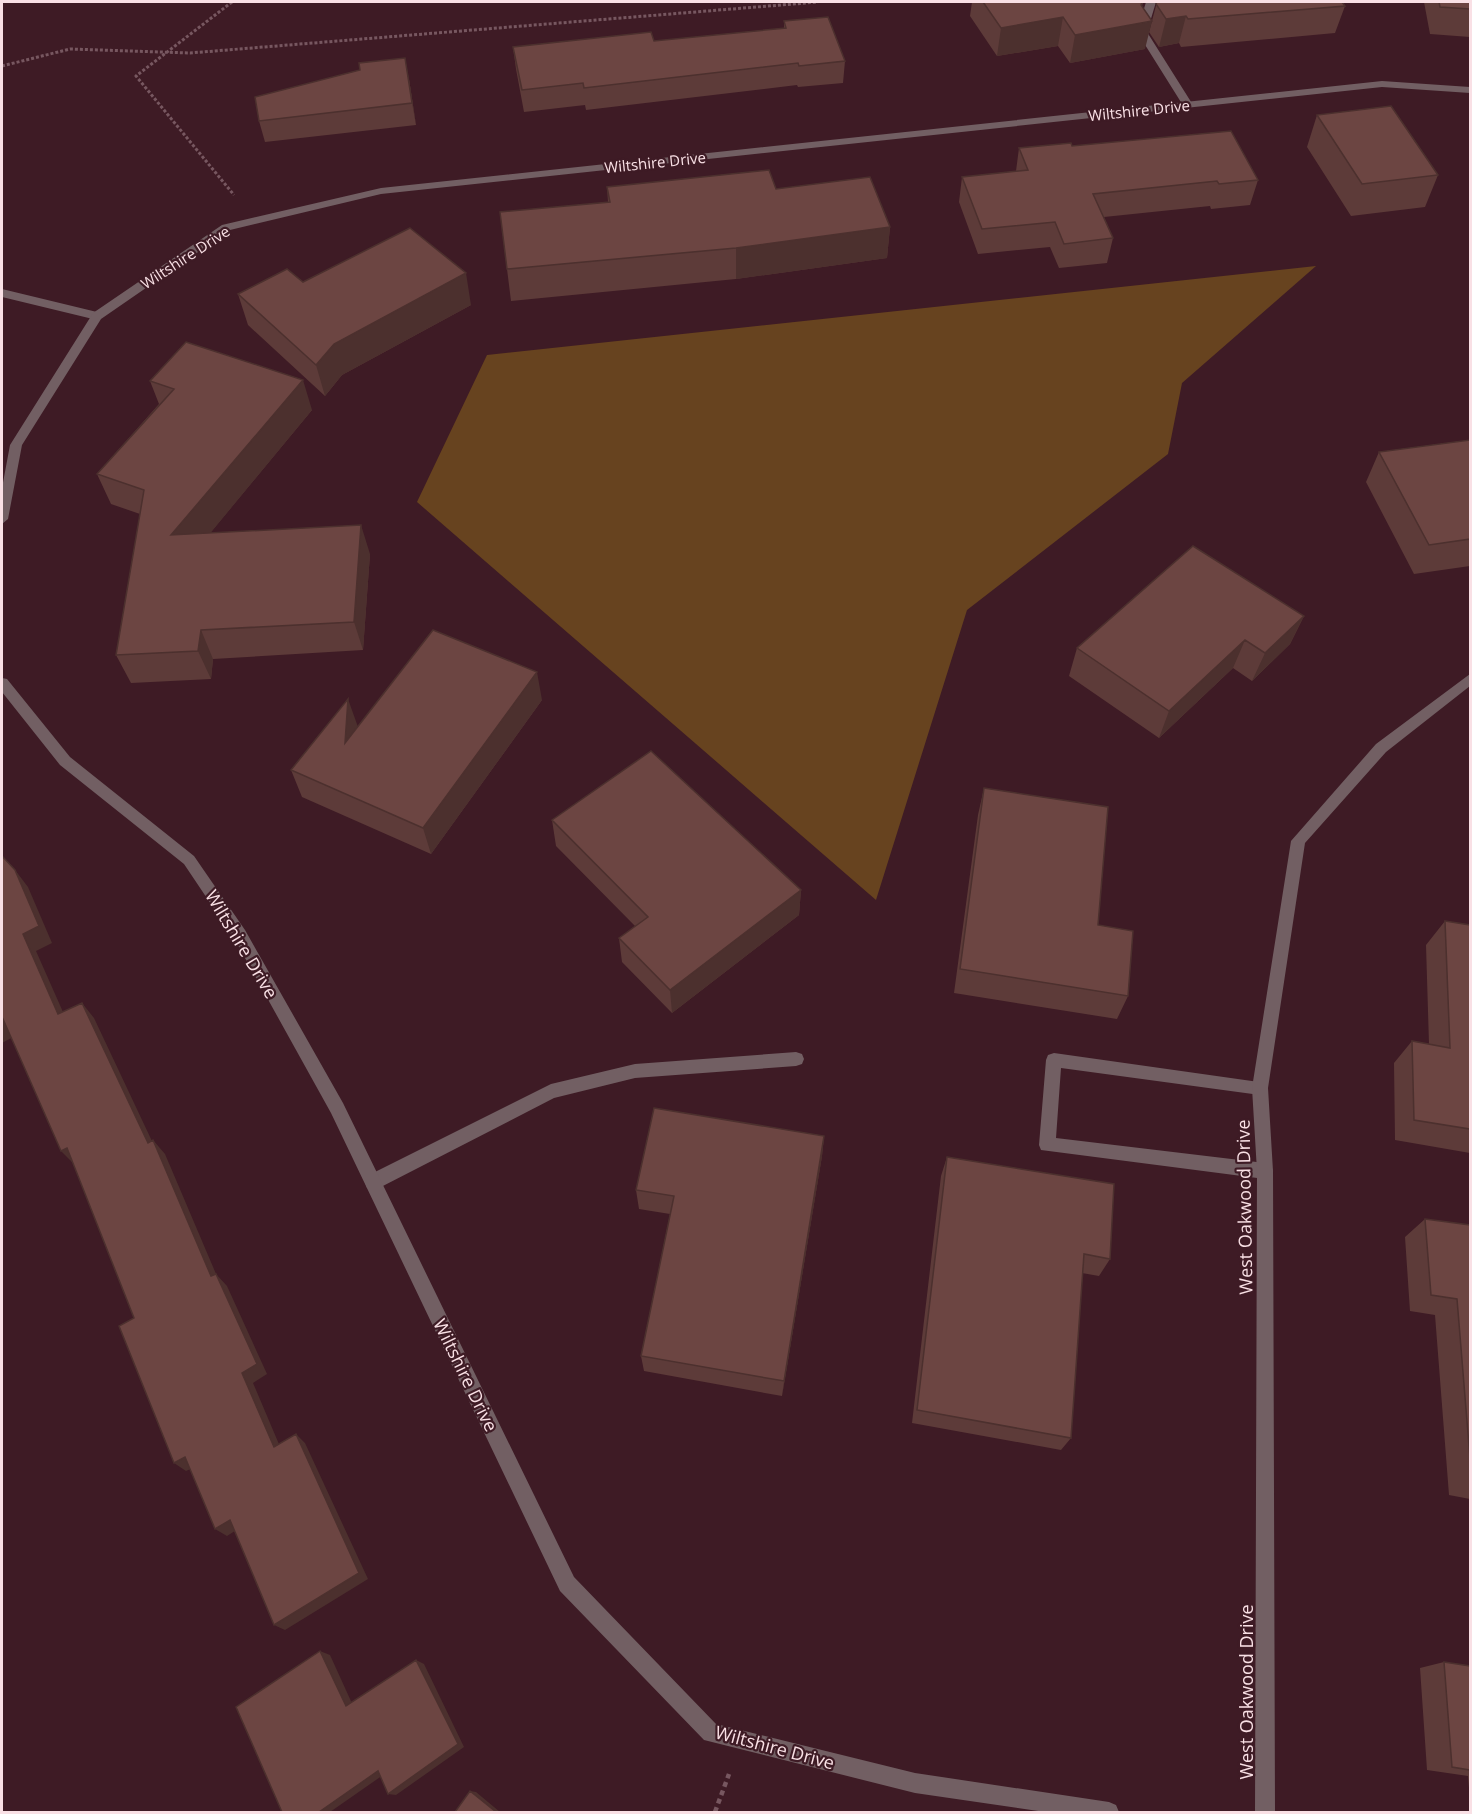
<svg xmlns="http://www.w3.org/2000/svg" width="1472" height="1814" font-family="'Open Sans',sans-serif">
  <style>
    .green { fill: #67431f }
    .lines { fill: none; stroke-linecap: round; stroke-linejoin: round }
    .path-far1 { stroke: #775760; stroke-width: 3; stroke-dasharray: 3 2; stroke-linecap: butt }
    .path { stroke: #775760; stroke-width: 4.5; stroke-dasharray: 5 4; stroke-linecap: butt }
    .service { fill: #725f63; fill-rule: evenodd }
    .minor { fill: #725f63; fill-rule: evenodd }
    .wall { fill: #5d3b39 }
    .shaded-wall { fill: #4c302e }
    .building { fill: #6c4542; stroke: #4c302e; stroke-width: 1.5 }
    .labels { text-anchor: middle; dominant-baseline: central; stroke-width: 4.5; stroke-linejoin: round; paint-order: stroke }
    .far-street-label { font-size: 15px; fill: #f9e0e5; stroke: #3e1b25 }
    .street-label { font-size: 18px; fill: #f9e0e5; stroke: #3e1b25 }
  </style>
  <rect width="100%" height="100%" fill="#3e1b25"/>
  <path class="green" d="M 1316,266 L 1182,383 L 1168,454 L 967,610 L 876,900 L 417,502 L 487,355 Z"/>
  <g class="lines">
    <path class="path-far1" d="M 232,2 L 136,76 L 234,195
      M 2,66 L 70,49 L 190,53 L 818,2"/>
    <path class="path" d="M 715,1812 L 729,1774"/>
    <path class="service" d="M 1146,2 L 1156,2 L 1147,32 L 1193,105 L 1192,107 L 1184,107 L 1137,32 Z
      M 2,289 L 97,312 L 103,316 L 97,320 L 2,297 Z
      M 796,1052 L 802,1054 L 804,1059 L 802,1064 L 796,1066 L 635,1078 L 554,1098 L 379,1188 L 373,1190 L 367,1188 L 365,1182 L 367,1176 L 551,1084 L 635,1064 Z
      M 1054,1053 L 1266,1083 L 1268,1088 L 1266,1093 L 1260,1095 L 1061,1068 L 1056,1138 L 1265,1163 L 1271,1165 L 1273,1171 L 1271,1177 L 1265,1179 L 1041,1150 L 1039,1145 L 1046,1060 L 1048,1055 Z"/>
    <path class="minor" d="M 1382,81 L 1470,87 L 1470,93 L 1382,87 L 381,194 L 230,230 L 101,319 L 22,445 L 8,519 L 2,524 L 2,488 L 10,445 L 93,313 L 222,225 L 381,188 Z
      M 1470,674 L 1470,686 L 1386,752 L 1305,843 L 1268,1088 L 1273,1171 L 1275,1812 L 1255,1812 L 1257,1171 L 1252,1088 L 1291,841 L 1376,744 Z
      M 2,678 L 7,679 L 70,757 L 194,856 L 245,930 L 343,1103 L 574,1577 L 716,1724 L 915,1773 L 1109,1802 L 1116,1805 L 1119,1812 L 1045,1812 L 915,1793 L 704,1740 L 560,1591 L 331,1113 L 235,940 L 184,864 L 60,765 L 2,692 Z"/>
  </g>
  <path class="wall" d="M 972,2 L 1143,2 L 1142,6 L 1145,49 L 1070,63 L 1058,46 L 997,56 L 970,16 Z
    M 1157,2 L 1345,6 L 1335,33 L 1181,47 L 1179,43 L 1159,47 L 1149,32 Z
    M 1424,2 L 1470,2 L 1470,37 L 1430,34 Z
    M 784,21 L 845,61 L 843,83 L 798,87 L 797,85 L 586,110 L 585,105 L 524,112 L 516,69 L 513,47 L 654,41 L 784,28 Z
    M 409,79 L 416,125 L 265,142 L 259,121 Z
    M 1317,115 L 1438,175 L 1425,207 L 1351,216 L 1307,147 Z
    M 1072,146 L 1258,180 L 1250,205 L 1211,209 L 1210,206 L 1104,217 L 1113,238 L 1107,263 L 1059,268 L 1050,247 L 978,254 L 959,202 L 962,177 L 1016,171 L 1019,148 Z
    M 607,187 L 776,189 L 890,227 L 887,258 L 736,279 L 511,301 L 507,269 L 608,202 Z
    M 303,282 L 471,305 L 342,375 L 325,396 L 248,325 L 238,294 Z
    M 150,381 L 312,410 L 210,533 L 370,554 L 363,650 L 213,659 L 211,679 L 131,683 L 116,655 L 140,514 L 111,504 L 97,474 L 159,404 Z
    M 1470,440 L 1470,566 L 1414,574 L 1366,482 L 1379,452 Z
    M 1304,616 L 1290,644 L 1252,681 L 1233,668 L 1159,738 L 1069,676 L 1077,648 Z
    M 542,700 L 431,854 L 302,797 L 291,770 L 358,727 Z
    M 984,788 L 1098,925 L 1128,996 L 1117,1019 L 954,993 L 978,815 Z
    M 552,820 L 801,890 L 799,915 L 672,1013 L 622,962 L 619,938 L 635,926 L 556,846 Z
    M 1445,921 L 1470,925 L 1470,1153 L 1395,1140 L 1394,1063 L 1412,1041 L 1429,1044 L 1426,945 Z
    M 824,1136 L 822,1156 L 782,1396 L 644,1371 L 641,1356 L 670,1214 L 639,1209 L 636,1190 Z
    M 947,1157 L 1110,1259 L 1099,1276 L 1082,1273 L 1071,1438 L 1061,1450 L 912,1423 L 941,1176 Z
    M 1425,1219 L 1470,1225 L 1470,1499 L 1449,1495 L 1435,1315 L 1410,1311 L 1405,1237 Z
    M 1444,1662 L 1470,1666 L 1470,1800 L 1468,1776 L 1427,1770 L 1420,1668 Z"/>
  <path class="shaded-wall" d="M 1142,2 L 1138,24 L 1152,21 L 1145,49 L 1070,63 L 1075,35 Z
    M 1186,16 L 1179,43 L 1159,47 L 1166,19 Z
    M 1063,17 L 1058,46 L 997,56 L 1001,28 Z
    M 405,58 L 409,79 L 416,125 L 412,103 Z
    M 890,227 L 887,258 L 736,279 L 736,248 Z
    M 466,273 L 471,305 L 342,375 L 325,396 L 316,365 L 334,344 Z
    M 303,380 L 312,410 L 184,565 L 171,535 Z
    M 361,525 L 370,554 L 363,650 L 354,622 Z
    M 1304,616 L 1290,644 L 1252,681 L 1265,653 Z
    M 201,630 L 213,659 L 211,679 L 198,651 Z
    M 1245,640 L 1233,668 L 1159,738 L 1169,711 Z
    M 537,672 L 542,700 L 431,854 L 423,828 Z
    M 348,699 L 358,727 L 345,743 Z
    M 15,870 L 28,887 L 52,943 L 36,951 L 71,1030 L 58,1014 L 23,934 Z
    M 801,890 L 799,915 L 672,1013 L 670,990 Z
    M 82,1003 L 94,1018 L 159,1156 L 148,1143 Z
    M 3,1019 L 17,1035 L 2,1043 L 2,1020 Z
    M 824,1136 L 822,1156 L 782,1396 L 784,1381 Z
    M 153,1140 L 165,1154 L 222,1288 L 211,1276 Z
    M 67,1148 L 75,1165 L 61,1151 Z
    M 216,1274 L 227,1286 L 267,1374 L 253,1383 L 284,1456 L 274,1447 L 242,1373 Z
    M 296,1434 L 305,1443 L 368,1579 L 285,1630 L 274,1625 Z
    M 185,1457 L 197,1466 L 186,1471 L 174,1463 Z
    M 230,1520 L 241,1527 L 227,1536 L 215,1529 Z
    M 320,1651 L 330,1655 L 355,1710 L 346,1706 Z
    M 416,1660 L 424,1664 L 464,1747 L 396,1795 L 388,1794 Z
    M 378,1771 L 386,1773 L 330,1812 L 319,1812 Z
    M 470,1791 L 476,1792 L 500,1812 L 496,1812 Z"/>
  <path class="building" d="M 983,2 L 1142,2 L 1141,5 L 1152,21 L 1075,35 L 1063,17 L 1001,28 Z
    M 1157,2 L 1342,2 L 1345,6 L 1188,19 L 1186,16 L 1166,19 L 1156,4 Z
    M 1439,2 L 1470,2 L 1470,9 L 1440,7 Z
    M 828,17 L 845,61 L 799,66 L 798,63 L 584,88 L 583,83 L 522,90 L 513,47 L 651,32 L 654,41 L 786,28 L 784,21 Z
    M 405,58 L 412,103 L 259,121 L 255,97 L 360,70 L 359,63 Z
    M 1391,106 L 1438,175 L 1362,184 L 1317,115 Z
    M 1231,131 L 1258,180 L 1219,184 L 1217,181 L 1093,194 L 1113,238 L 1064,244 L 1055,222 L 982,229 L 962,177 L 1028,170 L 1019,148 L 1071,143 L 1072,146 Z
    M 769,170 L 776,189 L 870,177 L 890,227 L 736,248 L 507,269 L 500,212 L 610,202 L 607,187 Z
    M 410,228 L 466,273 L 334,344 L 316,365 L 238,294 L 287,269 L 303,282 Z
    M 186,342 L 303,380 L 171,535 L 361,525 L 354,622 L 201,630 L 198,651 L 116,655 L 144,490 L 97,474 L 174,389 L 150,381 Z
    M 1470,440 L 1470,539 L 1429,545 L 1379,452 Z
    M 1193,546 L 1304,616 L 1265,653 L 1245,640 L 1169,711 L 1077,648 Z
    M 433,630 L 537,672 L 423,828 L 291,770 L 348,699 L 345,743 Z
    M 651,751 L 801,890 L 670,990 L 619,938 L 648,917 L 552,820 Z
    M 984,788 L 1108,807 L 1098,925 L 1133,931 L 1128,996 L 960,969 Z
    M 2,856 L 15,870 L 39,926 L 23,934 L 58,1014 L 82,1003 L 148,1143 L 153,1140 L 211,1276 L 216,1274 L 257,1364 L 242,1373 L 274,1447 L 296,1434 L 359,1573 L 274,1625 L 230,1520 L 215,1529 L 185,1457 L 174,1463 L 119,1326 L 134,1318 L 67,1148 L 61,1151 L 3,1019 L 2,1020 Z
    M 1445,921 L 1470,925 L 1470,1129 L 1414,1120 L 1412,1041 L 1450,1048 Z
    M 654,1108 L 824,1136 L 784,1381 L 641,1356 L 674,1196 L 636,1190 Z
    M 947,1157 L 1114,1184 L 1110,1259 L 1084,1254 L 1071,1438 L 917,1410 Z
    M 1425,1219 L 1470,1225 L 1470,1458 L 1457,1299 L 1431,1295 Z
    M 320,1651 L 346,1706 L 416,1660 L 458,1744 L 388,1794 L 378,1771 L 319,1812 L 282,1812 L 236,1707 Z
    M 1444,1662 L 1470,1666 L 1470,1770 L 1452,1767 Z
    M 470,1791 L 496,1812 L 455,1812 Z"/>
  <g class="labels">
    <g class="far-street-label">
      <text transform="translate(1139 110) rotate(-6)">Wiltshire Drive</text>
      <text transform="translate(655 162) rotate(-6)">Wiltshire Drive</text>
      <text transform="translate(185 257) rotate(-33)">Wiltshire Drive</text>
    </g>
    <g class="street-label">
      <text transform="translate(242 944) rotate(59)">Wiltshire Drive</text>
      <text transform="translate(1244 1207) rotate(-91)">West Oakwood Drive</text>
      <text transform="translate(466 1375) rotate(64)">Wiltshire Drive</text>
      <text transform="translate(1246 1692) rotate(-90)">West Oakwood Drive</text>
      <text transform="translate(775 1747) rotate(15)">Wiltshire Drive</text>
    </g>
  </g>
  <rect width="1472" height="1814" fill="none" stroke="#f9e0e5" stroke-width="6"/>
</svg>
